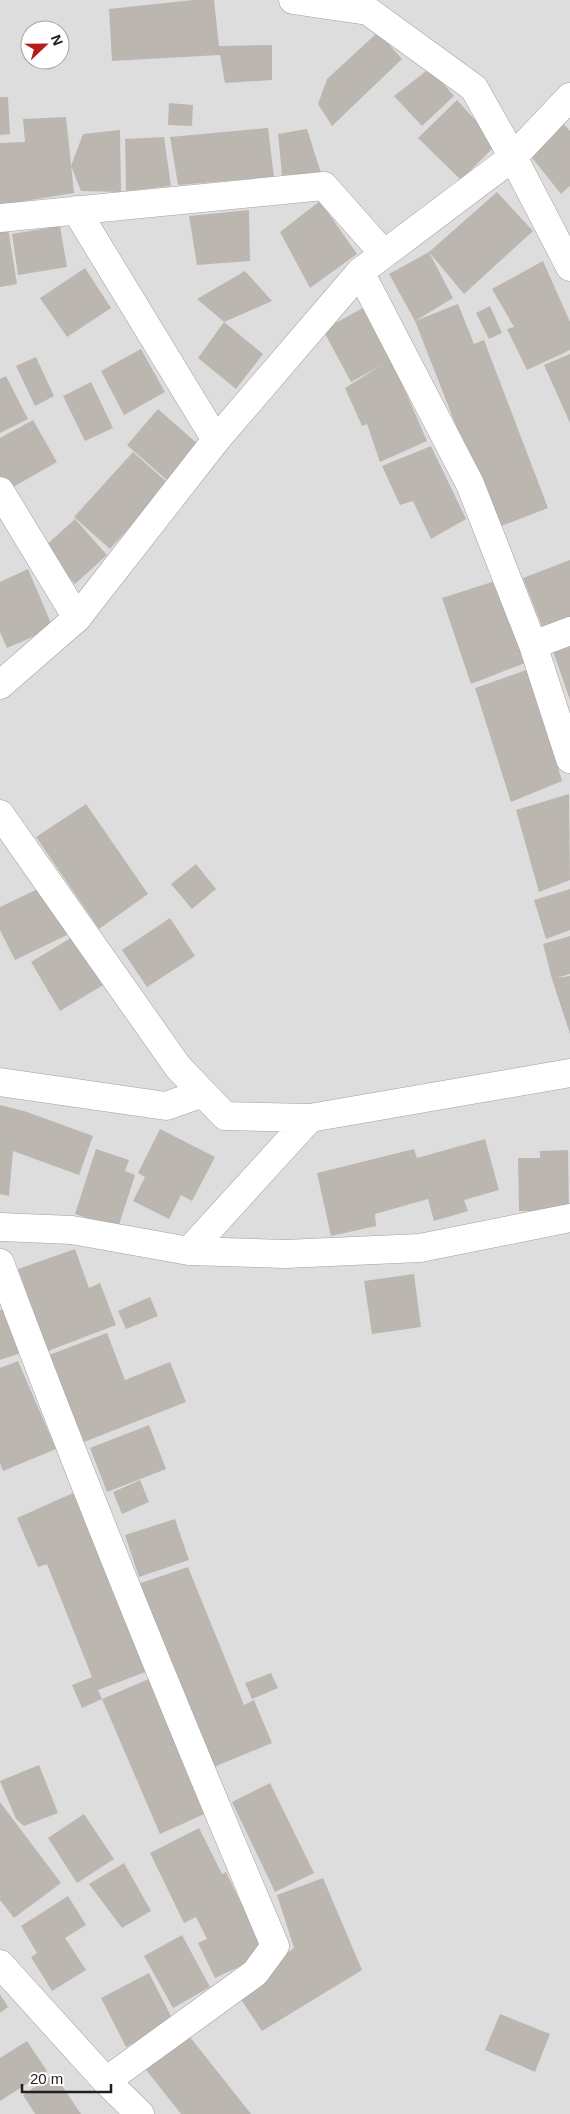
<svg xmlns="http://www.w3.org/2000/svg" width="570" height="2114" font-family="Arial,sans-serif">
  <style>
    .residential { fill: #dedddd; fill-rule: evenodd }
    .building { fill: #bcb6b1 }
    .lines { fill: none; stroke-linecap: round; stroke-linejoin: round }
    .minor-casing { stroke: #a1a1a1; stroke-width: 29 }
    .tertiary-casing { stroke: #a1a1a1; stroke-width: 29 }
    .minor { stroke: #fff; stroke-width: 28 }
    .tertiary { stroke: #fff; stroke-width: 28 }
  </style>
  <rect width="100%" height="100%" fill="#efede8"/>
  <path class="residential" d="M 0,0 L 570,0 L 570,2114 L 0,2114 ZM 30,30 L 60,30 L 60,60 L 30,60 Z"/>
  <path class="building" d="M 193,0 L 214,0 L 219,46 L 272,45 L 272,80 L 225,83 L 220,55 L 112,61 L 109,9 Z
    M 378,32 L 402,59 L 332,126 L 318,104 L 327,79 Z
    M 430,68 L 454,96 L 422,126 L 394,96 Z
    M 0,97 L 8,97 L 10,134 L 0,135 Z
    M 457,100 L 497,144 L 461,180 L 418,138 Z
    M 169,103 L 193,105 L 192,126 L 168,125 Z
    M 66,117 L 74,193 L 0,205 L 0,143 L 25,142 L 23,119 Z
    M 560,120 L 570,131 L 570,186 L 561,194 L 525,149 Z
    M 268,128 L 274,177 L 178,185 L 170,137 Z
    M 307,129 L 321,173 L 282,175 L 278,134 Z
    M 120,130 L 121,192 L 81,191 L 71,166 L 83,134 Z
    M 164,137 L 171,186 L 126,191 L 125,139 Z
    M 497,192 L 533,231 L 464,294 L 429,252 L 453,298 L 415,321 L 458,304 L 474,344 L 484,340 L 548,508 L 496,528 L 415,321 L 389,274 L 429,252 Z
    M 320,201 L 357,254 L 310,288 L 280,232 Z
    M 249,210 L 250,261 L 197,265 L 189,216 Z
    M 60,226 L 67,267 L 18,275 L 12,234 Z
    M 8,228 L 17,284 L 0,287 L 0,231 Z
    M 543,261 L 570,322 L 570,350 L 527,370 L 507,329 L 514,327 L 492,289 Z
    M 85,268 L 111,308 L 67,337 L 40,298 Z
    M 245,271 L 272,301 L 224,322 L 197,299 Z
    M 368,305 L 427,441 L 380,462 L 367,424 L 362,426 L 345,388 L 382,365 L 351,382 L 323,330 Z
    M 490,306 L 502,333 L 489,339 L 476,313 Z
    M 224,322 L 263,354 L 236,389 L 198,358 Z
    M 141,349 L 165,392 L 124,415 L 101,371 Z
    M 570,354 L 570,423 L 544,365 Z
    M 36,357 L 54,396 L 35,406 L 16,366 Z
    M 6,376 L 28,419 L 0,433 L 0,379 Z
    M 91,382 L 113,428 L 85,441 L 63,396 Z
    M 158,409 L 200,446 L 169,482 L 127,445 Z
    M 33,420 L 57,462 L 8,490 L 0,476 L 0,438 Z
    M 431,446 L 466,519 L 431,539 L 413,501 L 400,505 L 382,466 Z
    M 133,452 L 169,484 L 110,549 L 74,517 Z
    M 75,519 L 107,555 L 75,584 L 43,548 Z
    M 570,560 L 570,618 L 543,629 L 523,578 Z
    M 28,569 L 53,628 L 7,648 L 0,632 L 0,582 Z
    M 495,581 L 525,663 L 471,684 L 442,598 Z
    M 570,645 L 570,700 L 553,651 Z
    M 529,669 L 562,781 L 511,802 L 475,688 Z
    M 569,794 L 570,880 L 539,892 L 516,810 Z
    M 86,804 L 148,894 L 99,929 L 36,837 Z
    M 196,864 L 216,889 L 192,909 L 171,884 Z
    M 44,886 L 67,935 L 15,960 L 0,930 L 0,907 Z
    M 570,889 L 570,930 L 546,939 L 534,900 Z
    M 170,918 L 195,956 L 147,987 L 122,950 Z
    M 79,933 L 108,982 L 60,1011 L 31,962 Z
    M 570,936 L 570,974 L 556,978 L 570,976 L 570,1034 L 552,979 L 543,944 Z
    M 0,1105 L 27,1112 L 93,1136 L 79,1175 L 13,1151 L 9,1196 L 0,1194 Z
    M 160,1129 L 215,1157 L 192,1201 L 181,1195 L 169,1219 L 133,1201 L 145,1177 L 138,1173 Z
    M 485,1139 L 499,1190 L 464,1200 L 468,1211 L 434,1221 L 428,1199 L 375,1214 L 376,1226 L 331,1236 L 317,1173 L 414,1149 L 417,1158 Z
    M 96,1149 L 129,1160 L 125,1171 L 135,1175 L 118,1228 L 75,1214 Z
    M 568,1150 L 569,1211 L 519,1211 L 518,1158 L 540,1158 L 540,1151 Z
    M 75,1249 L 89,1288 L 100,1283 L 116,1325 L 48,1351 L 18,1269 Z
    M 414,1274 L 421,1327 L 372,1334 L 364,1281 Z
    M 150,1297 L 158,1316 L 126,1329 L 118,1311 Z
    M 3,1309 L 21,1353 L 0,1360 L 0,1310 Z
    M 107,1333 L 125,1380 L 170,1362 L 186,1402 L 84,1442 L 49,1355 Z
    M 18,1361 L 56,1449 L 3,1471 L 0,1463 L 0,1368 Z
    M 149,1425 L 166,1469 L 107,1492 L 90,1448 Z
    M 140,1480 L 149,1502 L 122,1514 L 113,1492 Z
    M 73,1493 L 113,1582 L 148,1671 L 98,1690 L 102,1699 L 82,1708 L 72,1685 L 92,1677 L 47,1564 L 38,1567 L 17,1518 Z
    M 175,1519 L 189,1560 L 139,1577 L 125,1535 Z
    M 188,1567 L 244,1705 L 254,1700 L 272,1743 L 214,1767 L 138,1584 Z
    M 271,1673 L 278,1688 L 252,1699 L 245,1683 Z
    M 151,1678 L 209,1812 L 160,1834 L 102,1699 Z
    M 39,1765 L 58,1813 L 24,1826 L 16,1819 L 0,1781 Z
    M 270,1783 L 314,1873 L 275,1892 L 232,1802 Z
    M 0,1802 L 61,1883 L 14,1918 L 0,1900 L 0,1896 L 2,1897 L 0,1895 Z
    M 84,1814 L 114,1859 L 77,1883 L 48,1838 Z
    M 199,1828 L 222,1874 L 226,1872 L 266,1954 L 215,1978 L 198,1943 L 207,1939 L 196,1917 L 184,1923 L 150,1853 Z
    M 124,1863 L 151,1911 L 122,1928 L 89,1884 Z
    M 323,1878 L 362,1970 L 262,2031 L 236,1992 L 294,1948 L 277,1895 Z
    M 68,1896 L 86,1925 L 65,1938 L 86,1970 L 52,1991 L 31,1957 L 37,1953 L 21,1926 Z
    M 182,1935 L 210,1987 L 173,2008 L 144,1956 Z
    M 149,1973 L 174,2022 L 126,2047 L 101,1998 Z
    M 0,1994 L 8,2007 L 0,2013 Z
    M 500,2014 L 550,2034 L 535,2072 L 485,2050 Z
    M 186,2032 L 251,2114 L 181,2114 L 143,2066 Z
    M 27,2041 L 47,2071 L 0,2101 L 0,2058 Z
    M 54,2074 L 81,2114 L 35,2114 L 23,2095 Z"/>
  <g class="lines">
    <defs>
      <path id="minor" d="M 293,0 L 368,11 L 474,88 L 513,157 L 570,267
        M 76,210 L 216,440
        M 0,218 L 324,186 L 384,254
        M 360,272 L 470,484 L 533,645 L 570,759
        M 0,491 L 77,618
        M 533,645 L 570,631
        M 0,814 L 178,1067 L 225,1116 L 310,1118 L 570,1073
        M 0,1082 L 166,1106 L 203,1093
        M 0,1227 L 72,1230 L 189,1251 L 310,1118
        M 189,1251 L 285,1254 L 420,1248 L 570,1218
        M 0,1263 C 86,1493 179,1720 275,1946 L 255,1973 L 106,2081"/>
      <path id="tertiary" d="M 0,685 L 77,618 L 216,440 L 360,272 L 513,157 L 570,97
        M 0,1964 L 106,2081 L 140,2114"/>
    </defs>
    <use href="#minor" class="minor-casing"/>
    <use href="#tertiary" class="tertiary-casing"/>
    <use href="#minor" class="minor"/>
    <use href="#tertiary" class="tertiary"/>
  </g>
  <g transform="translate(45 45) rotate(68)"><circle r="24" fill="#ffffff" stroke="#a6a6a6"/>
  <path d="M0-4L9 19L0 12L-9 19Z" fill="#b71c19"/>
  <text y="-8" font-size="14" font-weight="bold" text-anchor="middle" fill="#202020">N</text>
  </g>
  <path d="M22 2084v8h89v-8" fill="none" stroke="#202020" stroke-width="2.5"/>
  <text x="30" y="2084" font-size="15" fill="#202020" stroke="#ffffff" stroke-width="4" paint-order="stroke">20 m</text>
</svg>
